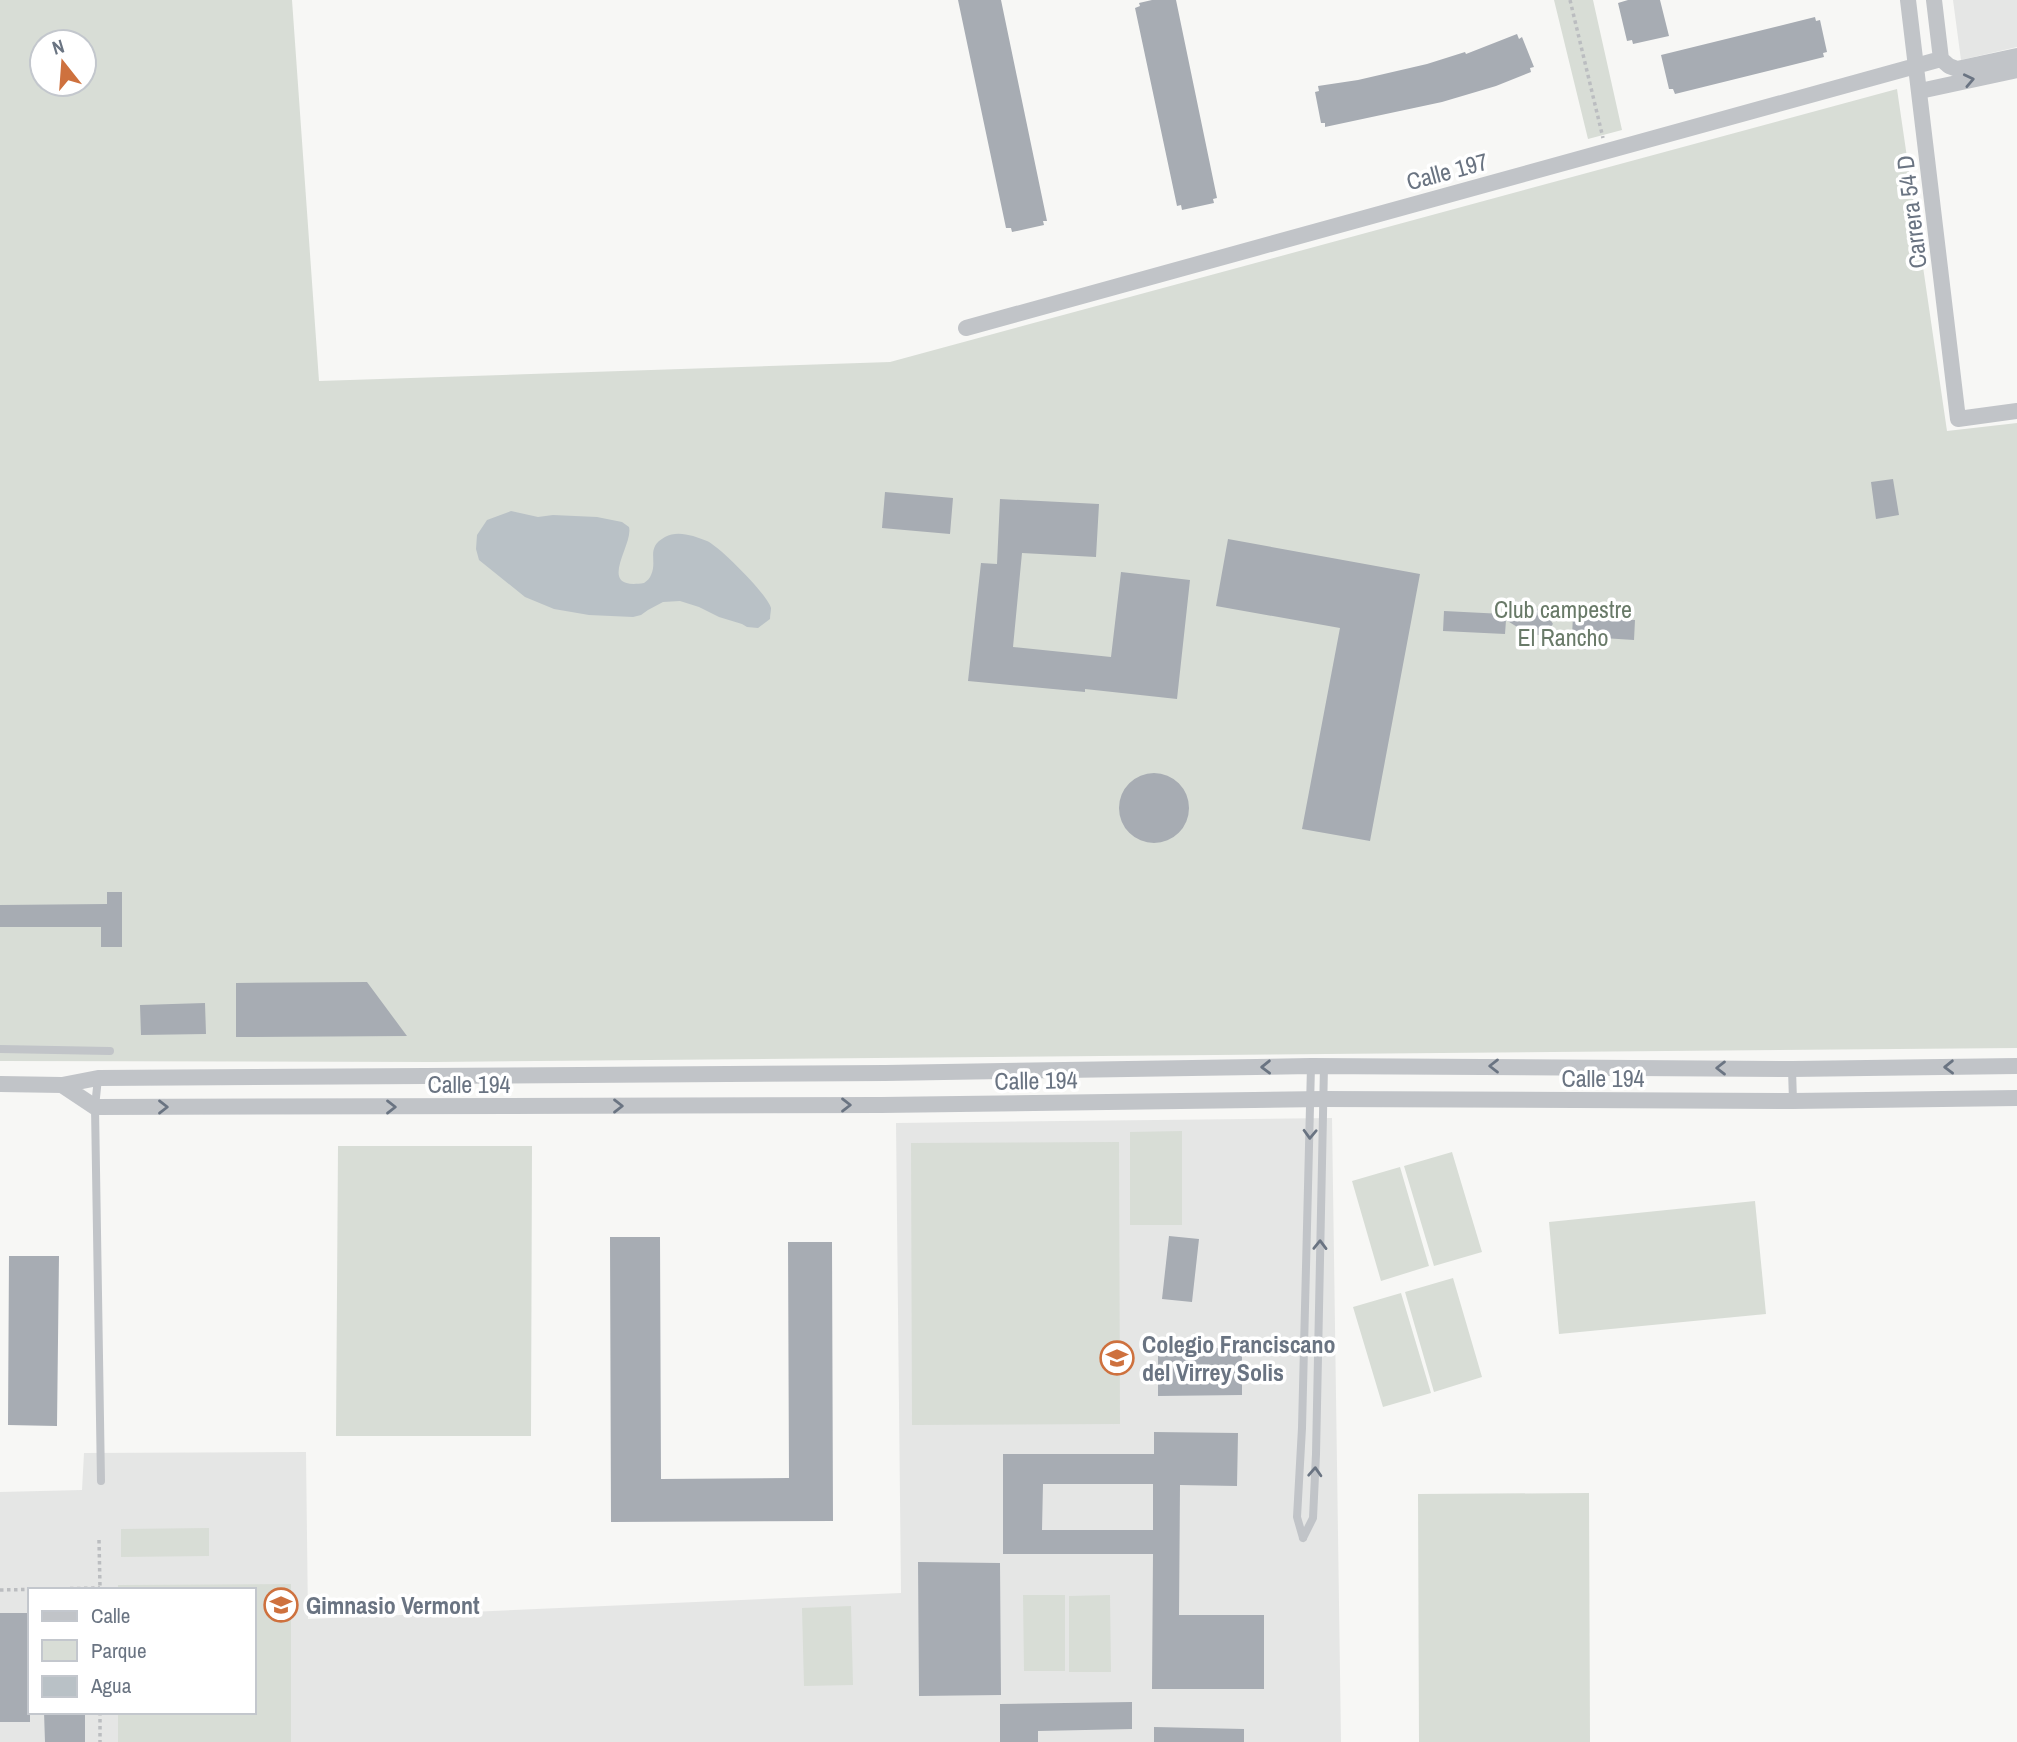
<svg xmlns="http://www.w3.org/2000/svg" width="2017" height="1742" font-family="'Archivo Narrow',sans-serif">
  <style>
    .built { fill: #e5e6e5; fill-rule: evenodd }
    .green { fill: #d8ddd6; fill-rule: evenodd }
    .water { fill: #b9c1c6 }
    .building { fill: #a7acb3; fill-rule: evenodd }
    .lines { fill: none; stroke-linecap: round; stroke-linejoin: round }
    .path { stroke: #bbbdc0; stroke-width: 3.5; stroke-dasharray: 3.5 3.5; stroke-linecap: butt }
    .lane { stroke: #c1c4c8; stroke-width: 8 }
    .street { stroke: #c1c4c8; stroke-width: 16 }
    .oneway { stroke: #6a7482 }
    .labels { text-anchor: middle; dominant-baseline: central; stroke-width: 7; stroke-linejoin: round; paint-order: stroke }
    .street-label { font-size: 24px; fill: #6a7482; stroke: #fff }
    .park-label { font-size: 24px; fill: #697a68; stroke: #fff }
    .poi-label { font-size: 24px; font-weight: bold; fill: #6a7482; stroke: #fff; text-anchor: start }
  </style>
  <rect width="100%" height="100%" fill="#f7f7f5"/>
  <path class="built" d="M 1953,0 L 2017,0 L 2017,47 L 1961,60 Z
    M 1332,1118 L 1341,1742 L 0,1742 L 0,1492 L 82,1490 L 84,1453 L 306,1452 L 308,1619 L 901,1593 L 896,1123 ZM 30,1590 L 254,1590 L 254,1712 L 30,1712 Z"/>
  <path class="green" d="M 0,0 L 292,0 L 319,381 L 890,362 L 1897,89 L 1947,431 L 2017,423 L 2017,1048 L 434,1062 L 0,1061 ZM 42,42 L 84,42 L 84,84 L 42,84 Z
    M 1554,0 L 1593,0 L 1622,130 L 1588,139 Z
    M 1182,1131 L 1182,1225 L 1130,1225 L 1130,1132 Z
    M 1119,1142 L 1120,1424 L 912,1425 L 911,1143 Z
    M 338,1146 L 532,1146 L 531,1436 L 336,1436 Z
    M 1452,1152 L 1482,1252 L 1434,1266 L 1404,1166 Z
    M 1400,1167 L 1429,1266 L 1381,1281 L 1352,1181 Z
    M 1755,1201 L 1766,1314 L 1559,1334 L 1549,1222 Z
    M 1453,1278 L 1482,1377 L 1434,1392 L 1405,1292 Z
    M 1401,1293 L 1431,1393 L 1383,1407 L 1353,1307 Z
    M 1589,1493 L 1590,1742 L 1419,1742 L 1418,1494 Z
    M 209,1528 L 209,1556 L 121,1557 L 121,1529 Z
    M 291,1584 L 291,1742 L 118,1742 L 118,1712 L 254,1712 L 254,1590 L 118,1590 L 118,1585 Z
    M 1023,1595 L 1065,1595 L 1065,1671 L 1024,1671 Z
    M 1110,1595 L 1111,1672 L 1069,1672 L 1069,1596 Z
    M 851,1606 L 853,1685 L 804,1686 L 802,1608 Z"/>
  <path class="water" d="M 511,511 L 538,517 L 553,515 L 597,517 L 622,522 L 629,527 C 634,545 594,591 644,583 C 647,581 650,578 651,575 C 658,560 645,548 665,537 C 678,530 694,536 707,541 C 719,546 768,595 771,608 C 771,611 770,615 770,619 L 758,628 L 747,627 L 742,624 L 719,617 L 699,607 L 680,601 L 663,602 L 648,610 L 641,615 L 633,617 L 589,615 L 554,609 L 525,597 L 479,560 L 476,549 L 477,535 L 487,520 Z"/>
  <path class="building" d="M 958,0 L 1001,0 L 1047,221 L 1043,221 L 1044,225 L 1012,232 L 1011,228 L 1006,228 Z
    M 1152,0 L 1176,0 L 1217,198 L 1213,199 L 1214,203 L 1182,210 L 1181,205 L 1177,206 L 1135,8 L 1140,6 L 1139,3 Z
    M 1628,0 L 1660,0 L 1669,36 L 1633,44 L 1632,40 L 1627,41 L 1618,3 Z
    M 1815,17 L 1816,21 L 1820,20 L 1827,52 L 1823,53 L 1824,57 L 1675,94 L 1673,89 L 1669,89 L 1661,55 Z
    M 1517,34 L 1519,39 L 1522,37 L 1534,67 L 1530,68 L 1531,72 L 1496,86 L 1442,102 L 1325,127 L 1325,123 L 1321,123 L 1315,92 L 1319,91 L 1318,86 L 1358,80 L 1427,64 L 1465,52 L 1466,54 Z
    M 1893,479 L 1899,515 L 1876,519 L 1871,482 Z
    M 885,492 L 953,498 L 950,534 L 882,528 Z
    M 1000,499 L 1099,504 L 1096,557 L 1022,553 L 1013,647 L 1111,657 L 1121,572 L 1190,580 L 1177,699 L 1085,689 L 1085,692 L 968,681 L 981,563 L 997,564 Z
    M 1228,539 L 1420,574 L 1370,841 L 1302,829 L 1340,628 L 1216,606 Z
    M 1534,608 L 1544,610 L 1553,624 L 1544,634 L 1539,635 L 1530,635 L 1506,620 L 1505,634 L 1443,631 L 1444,611 L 1523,615 L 1526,611 Z
    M 1573,616 L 1635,620 L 1634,640 L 1572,636 Z
    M1119 808a35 35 0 1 1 70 0a35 35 0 1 1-70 0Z
    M 107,892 L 122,892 L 122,947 L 101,947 L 101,927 L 0,927 L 0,905 L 107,904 Z
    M 367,982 L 407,1036 L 236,1037 L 236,983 Z
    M 205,1003 L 206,1034 L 141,1035 L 140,1005 Z
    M 1169,1236 L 1199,1239 L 1192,1302 L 1162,1299 Z
    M 610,1237 L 660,1237 L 661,1479 L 789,1478 L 788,1242 L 832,1242 L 833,1521 L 611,1522 Z
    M 9,1256 L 59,1256 L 57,1426 L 8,1425 Z
    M 1158,1348 L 1242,1348 L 1242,1395 L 1158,1396 Z
    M 1154,1432 L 1238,1433 L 1237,1486 L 1180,1485 L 1179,1615 L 1264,1615 L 1264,1689 L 1152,1689 L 1153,1554 L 1003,1554 L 1003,1454 L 1154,1454 ZM 1043,1484 L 1153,1484 L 1153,1530 L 1042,1530 Z
    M 918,1562 L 1000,1563 L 1001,1695 L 919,1696 Z
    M 0,1613 L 30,1613 L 30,1722 L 0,1722 Z
    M 1132,1702 L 1132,1729 L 1038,1731 L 1038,1742 L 1000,1742 L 1000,1704 Z
    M 44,1712 L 85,1712 L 85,1742 L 45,1742 Z
    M 1154,1727 L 1244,1729 L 1244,1742 L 1154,1742 Z"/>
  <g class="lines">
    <path class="path" d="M 1570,0 L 1603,138
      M 99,1540 L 100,1587
      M 0,1590 L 100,1588
      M 100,1712 L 100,1742"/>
    <path class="lane" d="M 0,1049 L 110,1051
      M 1792,1069 L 1793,1101
      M 98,1078 L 95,1107 L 101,1481
      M 1303,1538 L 1313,1518 L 1316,1454 L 1324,1066
      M 1303,1538 L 1297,1517 L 1302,1428 L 1311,1066"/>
    <path class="street" d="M 1908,0 L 1958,419 L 2017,411
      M 1934,0 L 1941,59 L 1949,66 L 1957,69 L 2017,56
      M 1920,91 L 2017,70
      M 966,328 L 1941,59
      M 0,1084 L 62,1085 L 98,1078 L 885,1073 L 1311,1066 L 1792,1069 L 2017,1066
      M 62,1085 L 95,1107 L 881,1105 L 1323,1099 L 1793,1101 L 2017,1098"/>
  </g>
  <defs><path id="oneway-chevron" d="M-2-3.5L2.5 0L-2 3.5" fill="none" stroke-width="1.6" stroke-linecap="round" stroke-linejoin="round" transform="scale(1.75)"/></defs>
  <g class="oneway">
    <use href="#oneway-chevron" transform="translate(1969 80) rotate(-12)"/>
    <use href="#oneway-chevron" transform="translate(1494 1066) rotate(-180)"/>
    <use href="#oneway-chevron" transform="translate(1266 1067) rotate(179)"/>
    <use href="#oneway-chevron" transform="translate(1949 1067) rotate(179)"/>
    <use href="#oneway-chevron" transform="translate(1721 1068) rotate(-180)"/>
    <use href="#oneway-chevron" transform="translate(846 1105)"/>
    <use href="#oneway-chevron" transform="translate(618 1106)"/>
    <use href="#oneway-chevron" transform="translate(163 1107)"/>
    <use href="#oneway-chevron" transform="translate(391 1107)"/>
    <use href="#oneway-chevron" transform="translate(1310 1134) rotate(92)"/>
    <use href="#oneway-chevron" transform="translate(1320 1245) rotate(-89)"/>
    <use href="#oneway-chevron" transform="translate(1315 1472) rotate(-87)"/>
  </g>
  <defs>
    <symbol id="school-ring" viewBox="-11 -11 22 22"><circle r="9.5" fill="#fff" stroke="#ce713e" stroke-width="1.5"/><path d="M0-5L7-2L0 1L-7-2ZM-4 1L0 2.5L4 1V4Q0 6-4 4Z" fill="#ce713e"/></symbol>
  </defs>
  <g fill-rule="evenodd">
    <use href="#school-ring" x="1098" y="1339" width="38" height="38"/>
    <use href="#school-ring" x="262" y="1586" width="38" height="38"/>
  </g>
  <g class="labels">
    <g class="street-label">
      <text transform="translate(1447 171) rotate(-15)">Calle 197</text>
      <text transform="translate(1911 212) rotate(-97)">Carrera 54 D</text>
      <text x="1603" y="1078">Calle 194</text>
      <text transform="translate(1036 1080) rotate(-1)">Calle 194</text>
      <text x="469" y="1084">Calle 194</text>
    </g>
    <g class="park-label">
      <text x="1563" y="609">Club campestre<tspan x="1563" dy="28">El Rancho</tspan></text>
    </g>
    <g class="poi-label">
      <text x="1142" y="1344">Colegio Franciscano<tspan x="1142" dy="28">del Virrey Solis</tspan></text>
      <text x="306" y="1605">Gimnasio Vermont</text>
    </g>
  </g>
  <rect x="28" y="1588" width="228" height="126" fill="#ffffff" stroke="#c3c7cd" stroke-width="2"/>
  <rect x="42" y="1611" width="35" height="10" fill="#c1c4c8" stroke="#c3c7cd" stroke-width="2"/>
  <text x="91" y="1623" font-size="21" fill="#6a7482">Calle</text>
  <rect x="42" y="1640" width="35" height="21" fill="#d8ddd6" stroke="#c3c7cd" stroke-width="2"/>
  <text x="91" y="1658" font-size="21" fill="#6a7482">Parque</text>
  <rect x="42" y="1676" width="35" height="21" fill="#b9c1c6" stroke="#c3c7cd" stroke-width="2"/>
  <text x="91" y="1693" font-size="21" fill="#6a7482">Agua</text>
  <g transform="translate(63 63) rotate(343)"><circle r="33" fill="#ffffff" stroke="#c3c7cd" stroke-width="2"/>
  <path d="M0-5L12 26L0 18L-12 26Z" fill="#ce713e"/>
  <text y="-10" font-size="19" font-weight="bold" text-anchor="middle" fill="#6a7482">N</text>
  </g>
</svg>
